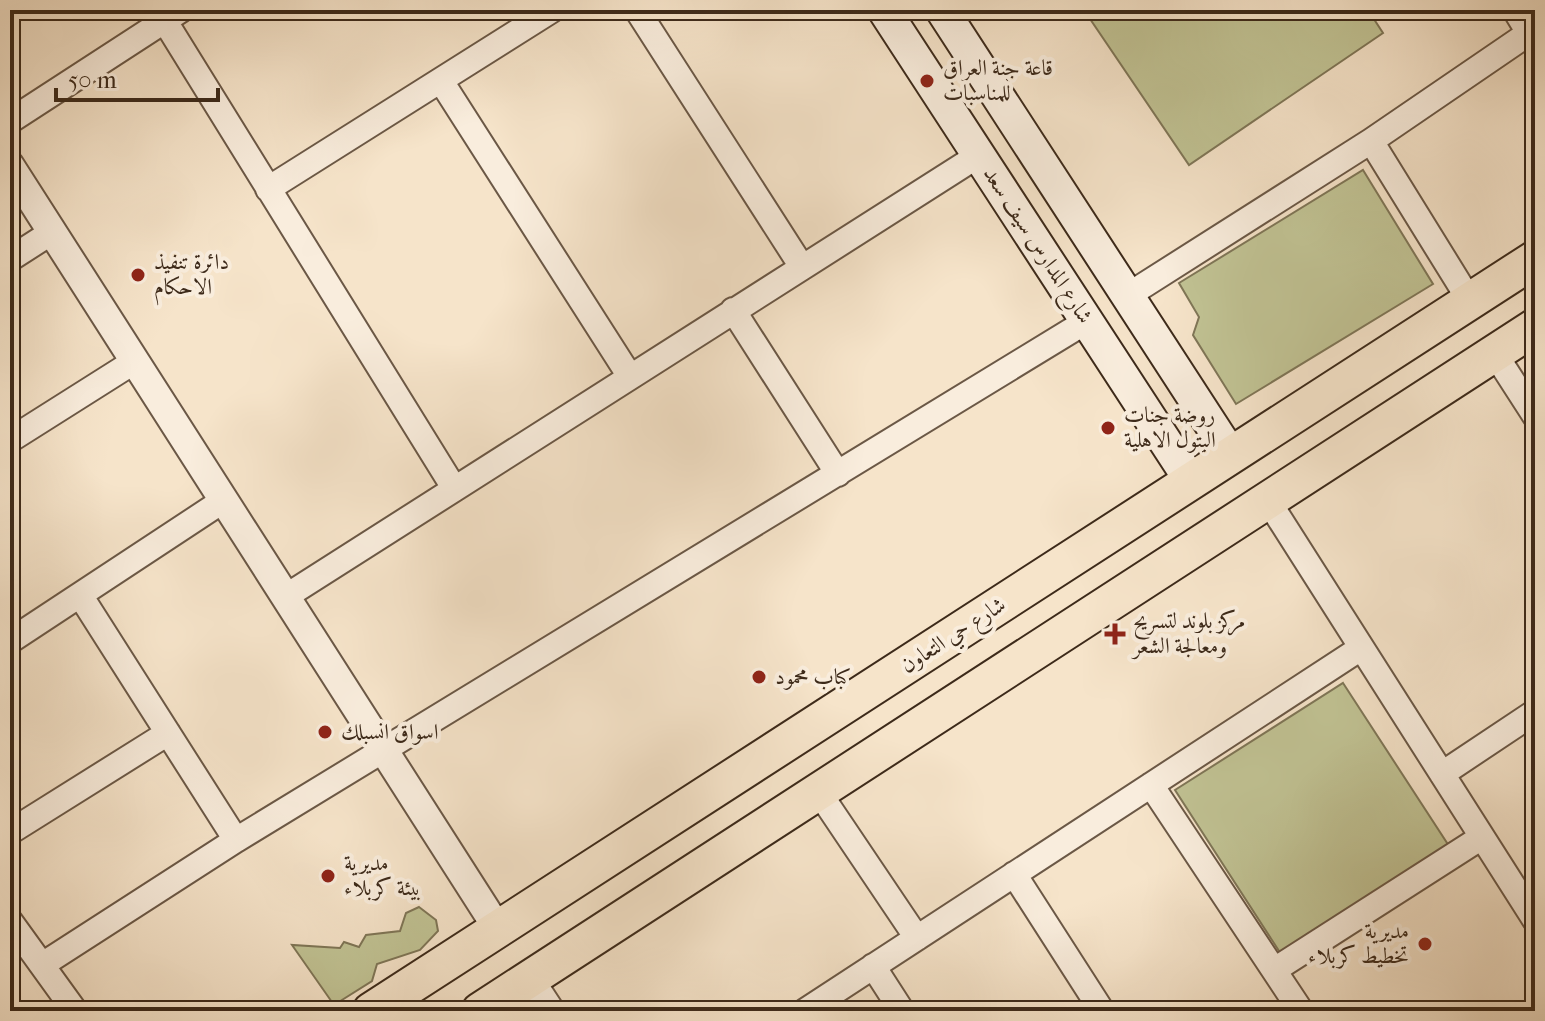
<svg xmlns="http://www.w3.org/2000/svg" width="1545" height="1021" font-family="'IM FELL French Canon',Amiri,serif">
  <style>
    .green { fill: #c1c394; stroke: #7f7657; stroke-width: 2 }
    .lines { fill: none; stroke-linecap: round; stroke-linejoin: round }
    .minor-casing { stroke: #6b5846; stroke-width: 28 }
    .tertiary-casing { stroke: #6b5846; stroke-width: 32 }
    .secondary-casing { stroke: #3d2a1a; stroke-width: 36 }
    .primary-casing { stroke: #3d2a1a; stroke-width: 40 }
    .minor { stroke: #f9eddd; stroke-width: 24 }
    .tertiary { stroke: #f9eddd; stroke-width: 28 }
    .secondary { stroke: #f9eddd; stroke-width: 32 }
    .primary { stroke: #f6e4ca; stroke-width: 36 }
    .poi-dot { fill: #8f2418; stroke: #f9eddd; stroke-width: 3 }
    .labels { text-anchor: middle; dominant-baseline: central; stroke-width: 8; stroke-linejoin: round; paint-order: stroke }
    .poi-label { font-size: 22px; fill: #3d2a1a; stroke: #f9eddd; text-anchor: start }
    .street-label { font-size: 22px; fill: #3d2a1a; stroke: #f9eddd }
  </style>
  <rect width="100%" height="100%" fill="#f6e4ca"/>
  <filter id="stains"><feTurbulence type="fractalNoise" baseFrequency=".0025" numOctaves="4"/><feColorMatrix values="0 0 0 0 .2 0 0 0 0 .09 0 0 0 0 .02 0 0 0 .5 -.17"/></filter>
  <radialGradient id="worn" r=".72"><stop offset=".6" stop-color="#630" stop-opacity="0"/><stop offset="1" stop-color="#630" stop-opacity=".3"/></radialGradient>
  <path class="green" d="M 1084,10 L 1368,10 L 1383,33 L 1189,165 Z
    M 1363,170 L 1433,284 L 1236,404 L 1193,335 L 1199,317 L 1179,283 Z
    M 1343,683 L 1449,846 L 1281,954 L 1175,790 Z
    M 419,907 L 436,920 L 438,931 L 420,950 L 377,964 L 372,981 L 334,1005 L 292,945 L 340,948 L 344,942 L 359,947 L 366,935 L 400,931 L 406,913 Z"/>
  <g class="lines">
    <defs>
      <path id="minor" d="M 158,10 L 454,488
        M 637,10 L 802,267
        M 1515,10 L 1529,33
        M 441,81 L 629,375
        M 10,121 L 181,10
        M 268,189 L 552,10
        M 10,259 L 52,232
        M 1127,296 L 1371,141
        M 1470,301 L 1371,141 L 1535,29
        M 733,310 L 838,474
        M 1495,354 L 1535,416
        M 10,440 L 135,361
        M 1267,499 L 1535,920
        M 80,595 L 236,840
        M 285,597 L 979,155
        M 10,641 L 224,500
        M 1442,774 L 1535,712
        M 1151,785 L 1301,1011
        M 818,791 L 917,938
        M 10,832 L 168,733
        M 1014,874 L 1102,1011
        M 10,921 L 75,1011
        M 42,965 L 236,840 L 1087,321
        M 873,966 L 902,1011
        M 1276,969 L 1482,837
        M 805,1011 L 1361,648"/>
      <path id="tertiary" d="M 10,166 L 498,929
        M 529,979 L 550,1011"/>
      <path id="secondary" d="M 884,10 L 1191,481
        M 942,10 L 1231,455"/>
      <path id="primary" d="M 371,1011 L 1535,259
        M 480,1011 L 1535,327"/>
    </defs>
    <use href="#minor" class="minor-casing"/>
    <use href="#tertiary" class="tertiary-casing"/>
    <use href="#secondary" class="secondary-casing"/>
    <use href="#primary" class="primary-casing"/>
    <use href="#minor" class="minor"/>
    <use href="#tertiary" class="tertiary"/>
    <use href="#secondary" class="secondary"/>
    <use href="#primary" class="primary"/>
  </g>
  <g class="poi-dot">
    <circle cx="927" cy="81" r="8"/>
    <circle cx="138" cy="275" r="8"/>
    <circle cx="1108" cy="428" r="8"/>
    <path d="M1111 622h8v8h8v8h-8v8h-8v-8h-8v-8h8z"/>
    <circle cx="759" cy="677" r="8"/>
    <circle cx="325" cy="732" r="8"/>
    <circle cx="328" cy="876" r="8"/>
    <circle cx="1425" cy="944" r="8"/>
  </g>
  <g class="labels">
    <g class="poi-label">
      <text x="943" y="68">قاعة جنة العراق<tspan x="943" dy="25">للمناسبات</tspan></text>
      <text x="154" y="262">دائرة تنفيذ<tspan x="154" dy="25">الاحكام</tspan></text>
      <text x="1124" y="415">روضة جنات<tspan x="1124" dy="25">البتول الاهلية</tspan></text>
      <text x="1133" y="621">مركز بلوند لتسريح<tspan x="1133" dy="25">ومعالجة الشعر</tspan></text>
      <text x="775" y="677">كباب محمود</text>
      <text x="341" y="732">اسواق انسبلك</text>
      <text x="344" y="863">مديرية<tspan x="344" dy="25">بيئة كربلاء</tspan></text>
      <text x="1409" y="931" text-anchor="end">مديرية<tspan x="1409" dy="25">تخطيط كربلاء</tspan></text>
    </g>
    <g class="street-label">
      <text transform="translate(1038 245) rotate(57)">شارع المدارس سيف سعد</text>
      <text transform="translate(953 635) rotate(-33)">شارع حي التعاون</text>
    </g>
  </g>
  <rect width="1545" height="1021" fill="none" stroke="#f6e4ca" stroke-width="40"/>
  <rect x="12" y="12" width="1521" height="997" fill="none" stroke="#3d2a1a" stroke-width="4"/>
  <rect x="20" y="20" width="1505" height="981" fill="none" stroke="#3d2a1a" stroke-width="2"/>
  <path d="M56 88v12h162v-12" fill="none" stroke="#3d2a1a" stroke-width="4"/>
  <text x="68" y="88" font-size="24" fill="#3d2a1a" stroke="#f9eddd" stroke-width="6" paint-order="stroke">50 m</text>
  <rect width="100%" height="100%" filter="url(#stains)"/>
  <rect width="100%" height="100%" fill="url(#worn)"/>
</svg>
